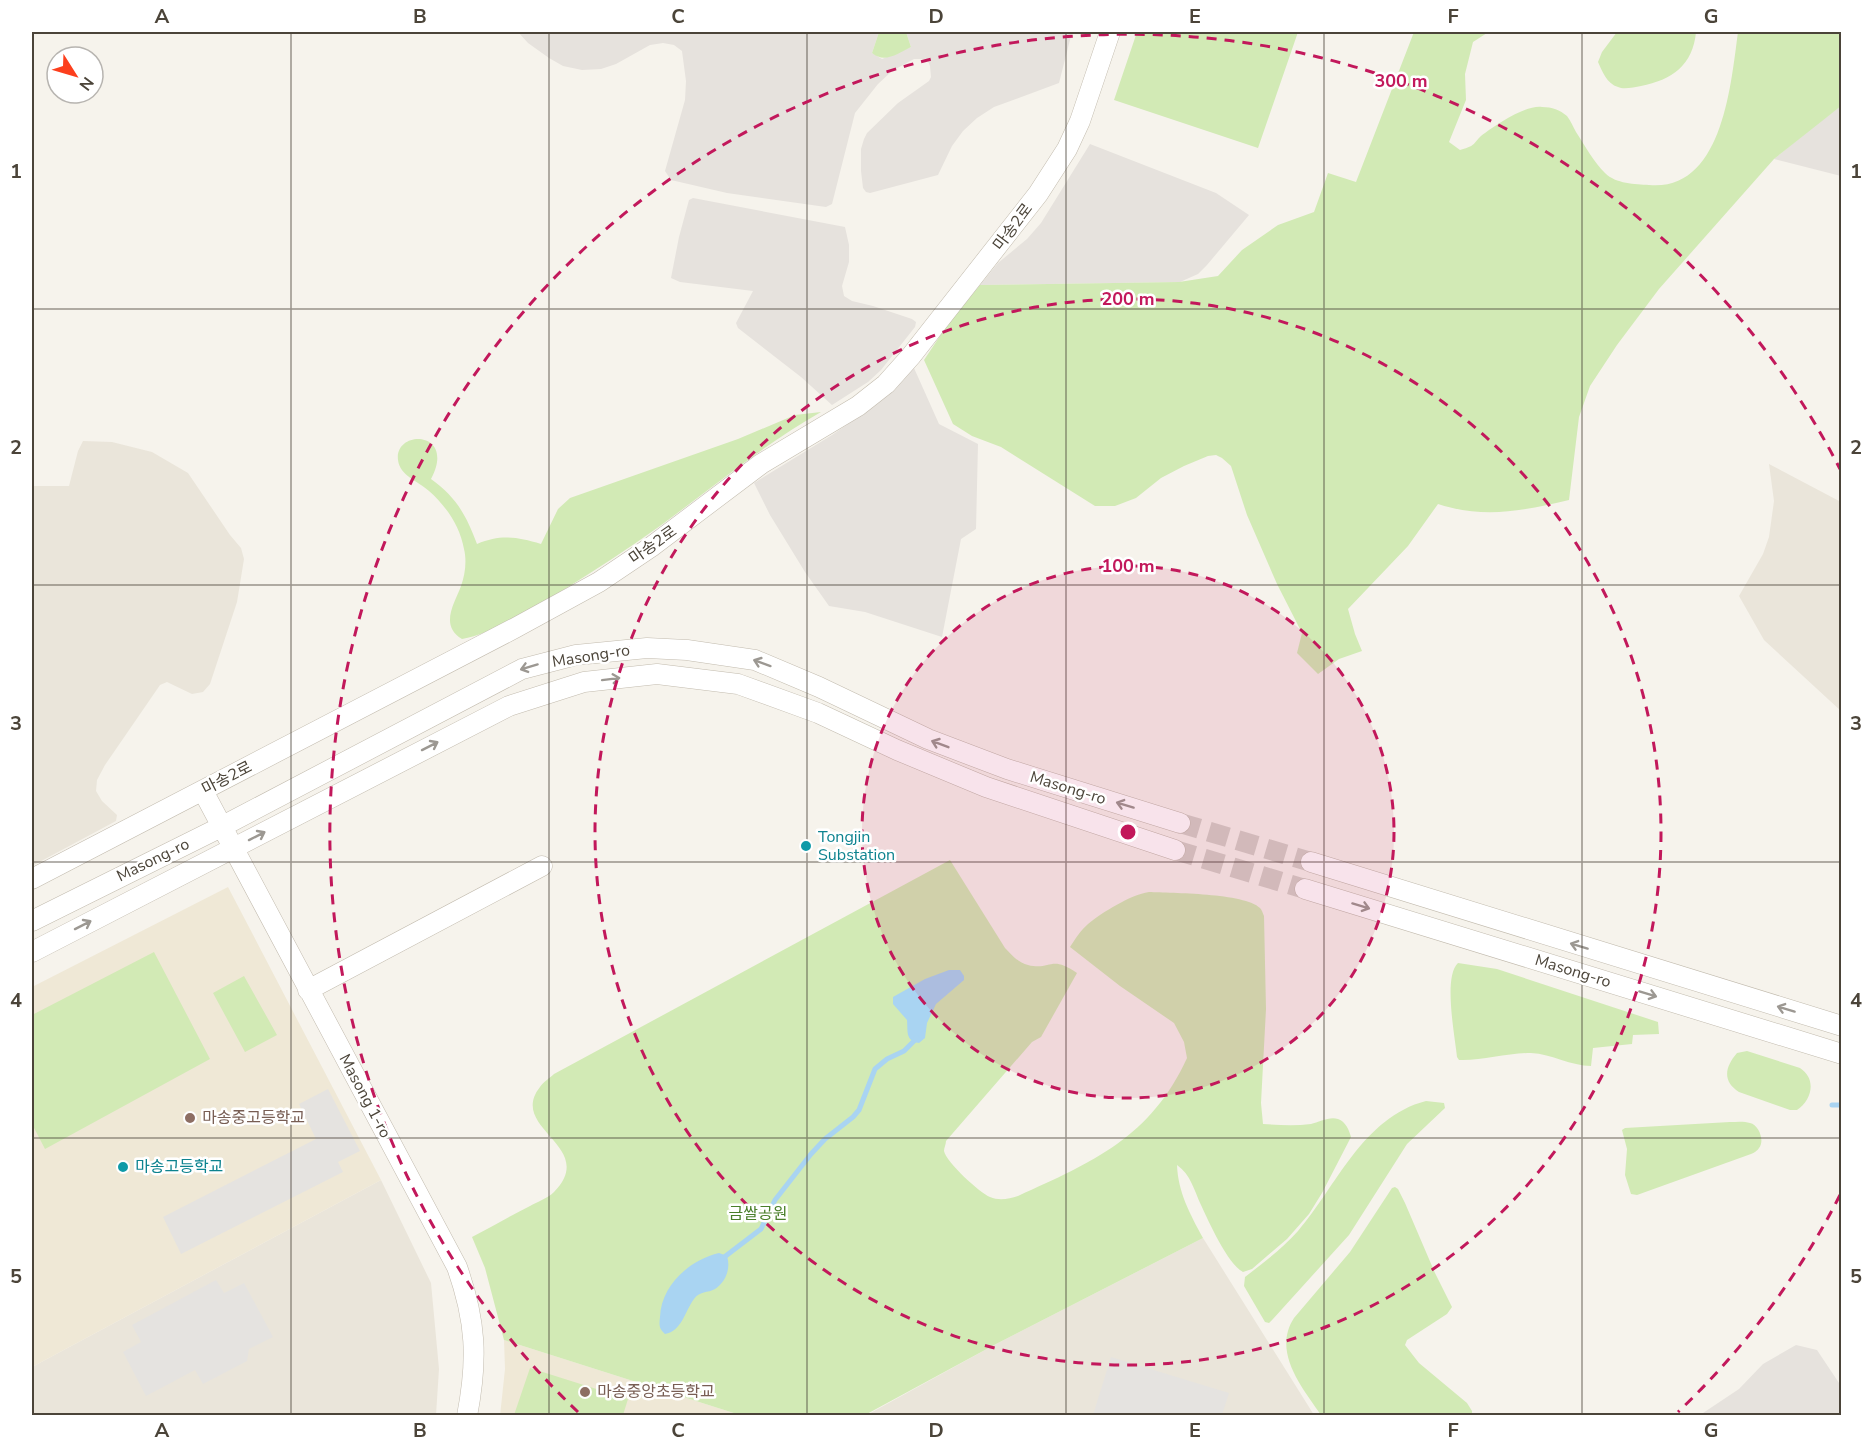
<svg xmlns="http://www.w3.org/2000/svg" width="1873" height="1447" font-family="'Nunito Sans','Noto Sans KR',sans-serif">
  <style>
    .residential { fill: #eae5da }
    .industrial { fill: #e6e2dd }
    .education { fill: #efe8d6 }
    .green { fill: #d2eab5 }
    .parking { fill: #e5e3e0 }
    .water { fill: #a9d4f2 }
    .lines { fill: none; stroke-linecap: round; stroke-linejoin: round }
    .stream { stroke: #a9d4f2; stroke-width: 5 }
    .minor-tunnel { stroke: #d4d0c8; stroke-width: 20; stroke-dasharray: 20 10; stroke-linecap: butt }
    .minor-casing { stroke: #c2bbae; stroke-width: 21 }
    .minor { stroke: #fff; stroke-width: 20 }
    .oneway { stroke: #9c9892 }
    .grid { fill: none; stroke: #4b4439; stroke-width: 1.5; stroke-opacity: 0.55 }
    .ring { fill: none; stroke: #c2185b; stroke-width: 3; stroke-dasharray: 10 8 }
    .culture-dot { fill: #0f9aa8; stroke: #fff; stroke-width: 2 }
    .education-dot { fill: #8d6e63; stroke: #fff; stroke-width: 2 }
    .labels { text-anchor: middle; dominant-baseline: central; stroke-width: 5; stroke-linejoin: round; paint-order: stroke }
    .street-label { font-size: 16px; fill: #4b4439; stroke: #fff }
    .culture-label { font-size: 16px; fill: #0d838f; stroke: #fff; text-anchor: start }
    .education-label { font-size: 16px; fill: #785e54; stroke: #fff; text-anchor: start }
    .park-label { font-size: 16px; fill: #4a7f2a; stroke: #fff }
    .centre { fill: #c2185b; stroke: #fff; stroke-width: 3 }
    .ring-label { font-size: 18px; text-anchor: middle; font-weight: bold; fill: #c2185b; stroke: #fff; stroke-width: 5; stroke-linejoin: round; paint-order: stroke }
    .neatline { fill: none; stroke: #4b4439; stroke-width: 2 }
    .grid-label { font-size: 20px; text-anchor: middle; font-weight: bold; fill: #4b4439 }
  </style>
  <rect width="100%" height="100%" fill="#f6f3ec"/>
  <path class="residential" d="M 83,441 L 112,442 L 152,452 L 188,473 L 230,535 L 241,548 L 244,559 L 237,602 L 210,684 L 203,692 L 192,694 L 167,682 L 160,685 L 105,765 L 97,780 L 96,791 L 102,801 L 117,815 L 116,821 L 32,866 L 32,486 L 69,486 L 78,451 Z
    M 1769,464 L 1841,502 L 1841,711 L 1764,640 L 1739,596 L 1763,554 L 1769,537 L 1774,501 Z
    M 381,1180 L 431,1283 L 439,1369 L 436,1415 L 32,1416 L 32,1367 Z
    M 1203,1238 L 1314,1415 L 865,1416 L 996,1344 Z"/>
  <path class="industrial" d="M 518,32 L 879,32 L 872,53 L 882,59 L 911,47 L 906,32 L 1072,32 L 1059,83 L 994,107 L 977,118 L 963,131 L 952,146 L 938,175 L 870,193 L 866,192 L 863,188 L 861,171 L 861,149 L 864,139 L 867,133 L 898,103 L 929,81 L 931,77 L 930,66 L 928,61 L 924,59 L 914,59 L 892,71 L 878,84 L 855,113 L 832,204 L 826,207 L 727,193 L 671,180 L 665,171 L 685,100 L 686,81 L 682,51 L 674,45 L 663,43 L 650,45 L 616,64 L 601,69 L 582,70 L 563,66 L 549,58 L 528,43 Z
    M 1841,106 L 1841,176 L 1774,159 L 1814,126 Z
    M 1090,144 L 1216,193 L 1249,215 L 1207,265 L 1198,274 L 1180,282 L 980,285 L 998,263 L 1027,239 L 1041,223 Z
    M 693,198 L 845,227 L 849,245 L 849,262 L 842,286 L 844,296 L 852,301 L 873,306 L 912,319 L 916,322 L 915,327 L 881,370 L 868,382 L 832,405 L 801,377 L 738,328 L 736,323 L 753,291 L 680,282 L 671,278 L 679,237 L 689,200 Z
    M 914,368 L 939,424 L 978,444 L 976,529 L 961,539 L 942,637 L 865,612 L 829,606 L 805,572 L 770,515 L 754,483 L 832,435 L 877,404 Z
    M 1796,1345 L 1817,1350 L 1841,1386 L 1841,1415 L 1700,1415 L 1739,1389 L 1763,1364 Z"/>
  <path class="education" d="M 228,887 L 381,1180 L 32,1367 L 32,987 Z
    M 504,1340 L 740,1415 L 500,1416 L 505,1369 Z"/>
  <path class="green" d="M 879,32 L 906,32 L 911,47 C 898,53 885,64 872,53 Z
    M 1137,32 L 1298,32 L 1258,148 L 1114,100 Z
    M 1414,32 L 1494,32 L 1487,33 L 1473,42 L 1465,74 L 1466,100 L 1449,142 L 1460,150 C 1479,145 1472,142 1485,133 C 1499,123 1526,105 1542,107 C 1552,107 1560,110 1567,116 C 1571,121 1573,127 1576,132 C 1585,146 1594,162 1605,173 C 1616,184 1635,184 1649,185 C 1723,192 1731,83 1738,32 L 1841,32 L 1841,106 L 1774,159 L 1659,289 L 1617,345 L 1590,386 L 1579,417 L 1569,500 C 1522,511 1485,519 1438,504 L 1408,546 L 1348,609 L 1355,634 L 1362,651 L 1339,659 L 1318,674 L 1297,653 L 1302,633 L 1277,584 L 1247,515 L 1231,466 L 1222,458 L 1216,455 L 1208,456 L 1184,466 L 1161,478 L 1136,498 L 1115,506 L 1095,506 L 1001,447 L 972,436 L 953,424 L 924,360 L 950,321 L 980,285 L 1179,282 L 1218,276 L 1242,250 L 1278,225 L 1314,212 L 1328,173 L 1356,182 Z
    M 1617,32 L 1696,32 C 1693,65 1672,80 1641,86 C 1634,87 1624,90 1618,87 C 1607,84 1602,71 1598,62 L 1602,52 Z
    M 821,412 C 763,445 713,487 660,526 C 628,549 594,571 560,592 C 532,609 494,633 462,639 C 439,625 455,603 461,586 C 465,575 467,561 464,549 C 460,526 446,506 429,491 C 418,481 400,476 398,460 C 394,429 457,430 431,479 C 457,498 466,515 477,544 C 501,534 517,537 541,544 L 558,509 L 570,498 L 738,439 L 795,415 Z
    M 950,860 L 1005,948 C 1011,954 1018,963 1028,965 C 1051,971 1050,954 1077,973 L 1041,1037 L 1032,1042 L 946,1141 C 946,1144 944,1148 944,1151 C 946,1162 980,1193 990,1197 C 999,1201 1009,1199 1018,1196 C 1093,1162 1151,1137 1187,1058 L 1184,1042 L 1174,1023 L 1120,986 L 1070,947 C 1075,939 1081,930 1088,924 C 1103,912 1130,895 1149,892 C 1171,893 1245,893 1260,908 C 1262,910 1263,914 1264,916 L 1266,1009 L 1261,1103 L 1263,1124 C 1279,1125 1295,1126 1311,1124 C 1319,1122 1330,1116 1338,1119 C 1346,1122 1349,1130 1351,1137 L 1322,1193 L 1309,1214 L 1287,1239 L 1252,1269 L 1243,1272 C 1227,1263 1209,1222 1201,1205 C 1194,1190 1191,1175 1177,1165 C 1178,1192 1190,1214 1203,1238 L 996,1344 L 865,1415 L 740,1415 L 504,1340 L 485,1268 L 472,1237 C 491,1227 510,1216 530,1206 C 537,1202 548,1198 554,1192 C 599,1146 507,1129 540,1087 C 543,1082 550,1078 554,1074 Z
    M 154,952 L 210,1059 L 45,1149 L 32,1124 L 32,1015 Z
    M 1458,963 L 1497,969 L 1658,1022 L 1659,1034 L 1633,1035 L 1632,1044 L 1593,1048 L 1591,1066 C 1571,1066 1552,1054 1531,1053 C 1508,1053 1481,1061 1459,1060 L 1457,1057 C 1455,1036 1443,977 1458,963 Z
    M 244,976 L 277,1035 L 245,1052 L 213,993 Z
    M 1747,1051 L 1800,1068 C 1817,1079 1812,1100 1797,1110 L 1790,1110 L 1739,1092 C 1722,1081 1725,1067 1737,1053 Z
    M 1426,1101 L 1444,1103 L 1445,1108 L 1407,1144 L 1349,1235 L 1273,1319 L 1269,1323 L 1265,1322 L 1244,1286 L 1245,1277 C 1263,1263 1282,1249 1298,1231 C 1336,1187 1363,1117 1426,1101 Z
    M 1730,1122 C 1736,1122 1744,1121 1750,1123 C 1759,1125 1765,1141 1759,1148 C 1758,1150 1754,1153 1751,1154 L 1637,1195 L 1631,1194 L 1625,1175 L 1627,1149 L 1622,1130 L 1625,1128 Z
    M 1395,1187 L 1398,1189 L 1405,1203 L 1435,1273 L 1452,1307 L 1447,1314 L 1407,1340 L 1405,1345 L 1419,1363 L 1467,1403 L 1472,1411 L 1472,1415 L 1321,1415 C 1302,1387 1272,1352 1294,1318 L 1350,1252 L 1392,1188 Z
    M 530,1368 L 628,1399 L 623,1415 L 514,1415 Z"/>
  <path class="parking" d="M 328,1089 L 360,1151 L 338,1162 L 343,1172 L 181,1254 L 163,1217 L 316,1139 L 299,1104 Z
    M 216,1280 L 224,1293 L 244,1283 L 273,1337 L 249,1349 L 247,1361 L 203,1384 L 195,1370 L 146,1396 L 123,1352 L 141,1342 L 132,1325 Z
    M 1111,1357 L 1229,1393 L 1222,1415 L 1093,1415 Z"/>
  <path class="water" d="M 949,970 L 960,970 L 964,976 L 964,980 L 936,1004 L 927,1023 L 925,1038 L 919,1043 C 905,1041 908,1031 907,1020 L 893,1004 L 893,997 L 925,979 Z
    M 719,1253 L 727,1256 C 731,1268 726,1282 715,1289 C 708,1293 699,1291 694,1299 C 685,1311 682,1331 665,1334 C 659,1329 659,1325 660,1317 C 661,1286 689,1260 719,1253 Z"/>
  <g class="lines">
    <path class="stream" d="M 1832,1105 L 1842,1105
      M 723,1258 L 761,1229 L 775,1200 L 811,1154 L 825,1139 L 853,1117 L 859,1110 L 875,1069 L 887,1059 L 904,1051 L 917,1038"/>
    <path class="minor-tunnel" d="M 1180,823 L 1311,862
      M 1175,850 L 1305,889"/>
    <defs>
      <path id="minor" d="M 203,791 L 457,1267 C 476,1321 478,1359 467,1416
        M 1311,862 L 1842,1026
        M 32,879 L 515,628 L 599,582 L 651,547 L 761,464 L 858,406 L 886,384 L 911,356 L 1038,194 L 1067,149 L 1080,121 L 1110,32
        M 1305,889 L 1842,1054
        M 32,921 L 221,827 L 522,669 L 576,655 L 647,648 L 687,650 L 755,660 L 819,687 L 928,739 L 1007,769 L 1180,823
        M 32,952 L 509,706 L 584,682 L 657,674 L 738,684 L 818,713 L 897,750 L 986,787 L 1175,850
        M 308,990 L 542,866"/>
    </defs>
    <use href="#minor" class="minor-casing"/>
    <use href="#minor" class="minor"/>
  </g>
  <defs><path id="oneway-shaft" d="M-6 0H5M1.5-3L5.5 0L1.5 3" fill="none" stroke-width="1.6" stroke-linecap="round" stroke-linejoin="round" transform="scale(1.5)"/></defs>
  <g class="oneway">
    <use href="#oneway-shaft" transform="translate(762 663) rotate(-160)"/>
    <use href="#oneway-shaft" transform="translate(529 667) rotate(163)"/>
    <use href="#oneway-shaft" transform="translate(611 679) rotate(-7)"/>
    <use href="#oneway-shaft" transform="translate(940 744) rotate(-159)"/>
    <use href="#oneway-shaft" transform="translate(430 746) rotate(-27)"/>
    <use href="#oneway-shaft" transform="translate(1125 805) rotate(-163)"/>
    <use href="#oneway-shaft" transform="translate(257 836) rotate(-27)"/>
    <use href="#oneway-shaft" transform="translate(1361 906) rotate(17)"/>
    <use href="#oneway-shaft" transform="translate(83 925) rotate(-27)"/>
    <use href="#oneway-shaft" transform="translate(1579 946) rotate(-163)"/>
    <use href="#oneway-shaft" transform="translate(1648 994) rotate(17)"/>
    <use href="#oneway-shaft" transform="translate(1786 1009) rotate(-163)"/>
  </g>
  <path class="grid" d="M 291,32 L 291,1416M 549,32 L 549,1416M 807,32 L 807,1416M 1066,32 L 1066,1416M 1324,32 L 1324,1416M 1582,32 L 1582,1416M 32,309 L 1842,309M 32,585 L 1842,585M 32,862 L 1842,862M 32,1138 L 1842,1138"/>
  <circle cx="1128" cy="832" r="266" fill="#c2185b" fill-opacity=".12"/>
  <g class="ring">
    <circle cx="1128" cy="832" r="266"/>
    <circle cx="1128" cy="832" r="533"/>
    <path d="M1840 1195A799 799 0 0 1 1678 1412M578 1412A799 799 0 1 1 1840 469"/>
  </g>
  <g class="culture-dot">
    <circle cx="806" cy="846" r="6"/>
    <circle cx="123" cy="1167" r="6"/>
  </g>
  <g class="education-dot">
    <circle cx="190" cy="1118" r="6"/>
    <circle cx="585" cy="1392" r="6"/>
  </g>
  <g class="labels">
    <g class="street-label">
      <text transform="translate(1013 227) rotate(-53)">마송2로</text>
      <text transform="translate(653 545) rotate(-35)">마송2로</text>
      <text transform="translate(591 656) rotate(-9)">Masong-ro</text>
      <text transform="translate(227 778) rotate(-27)">마송2로</text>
      <text transform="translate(1068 788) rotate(17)">Masong-ro</text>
      <text transform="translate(153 860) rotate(-26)">Masong-ro</text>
      <text transform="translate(1573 971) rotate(17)">Masong-ro</text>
      <text transform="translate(365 1096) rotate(62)">Masong 1-ro</text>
    </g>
    <g class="culture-label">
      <text x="818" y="837">Tongjin<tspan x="818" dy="18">Substation</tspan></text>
      <text x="135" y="1167">마송고등학교</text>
    </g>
    <g class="education-label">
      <text x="202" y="1118">마송중고등학교</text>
      <text x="597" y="1392">마송중앙초등학교</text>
    </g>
    <g class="park-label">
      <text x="758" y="1214">금쌀공원</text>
    </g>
  </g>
  <circle cx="1128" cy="832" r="9" class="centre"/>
  <g class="ring-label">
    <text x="1401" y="87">300 m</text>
    <text x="1128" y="305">200 m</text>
    <text x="1128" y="572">100 m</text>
  </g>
  <rect width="1873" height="1447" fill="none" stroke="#ffffff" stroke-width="66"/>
  <g transform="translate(75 75) rotate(127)"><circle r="28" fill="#ffffff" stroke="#b7b4b0" stroke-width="1.5"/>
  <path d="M0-4.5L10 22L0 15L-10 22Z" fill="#fc3f1d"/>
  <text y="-9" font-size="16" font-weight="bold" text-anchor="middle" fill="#4b4439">N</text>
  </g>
  <rect x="33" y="33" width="1807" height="1381" class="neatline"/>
  <g class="grid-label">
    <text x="162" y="23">A</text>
    <text x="420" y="23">B</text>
    <text x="678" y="23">C</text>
    <text x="936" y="23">D</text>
    <text x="1195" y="23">E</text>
    <text x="1453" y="23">F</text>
    <text x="1711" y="23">G</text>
    <text x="16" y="178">1</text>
    <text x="1856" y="178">1</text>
    <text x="16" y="454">2</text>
    <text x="1856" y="454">2</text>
    <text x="16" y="730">3</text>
    <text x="1856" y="730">3</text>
    <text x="16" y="1007">4</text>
    <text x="1856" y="1007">4</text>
    <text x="16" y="1283">5</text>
    <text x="1856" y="1283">5</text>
    <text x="162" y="1437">A</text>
    <text x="420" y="1437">B</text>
    <text x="678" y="1437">C</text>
    <text x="936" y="1437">D</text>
    <text x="1195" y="1437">E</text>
    <text x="1453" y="1437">F</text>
    <text x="1711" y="1437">G</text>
  </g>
</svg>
